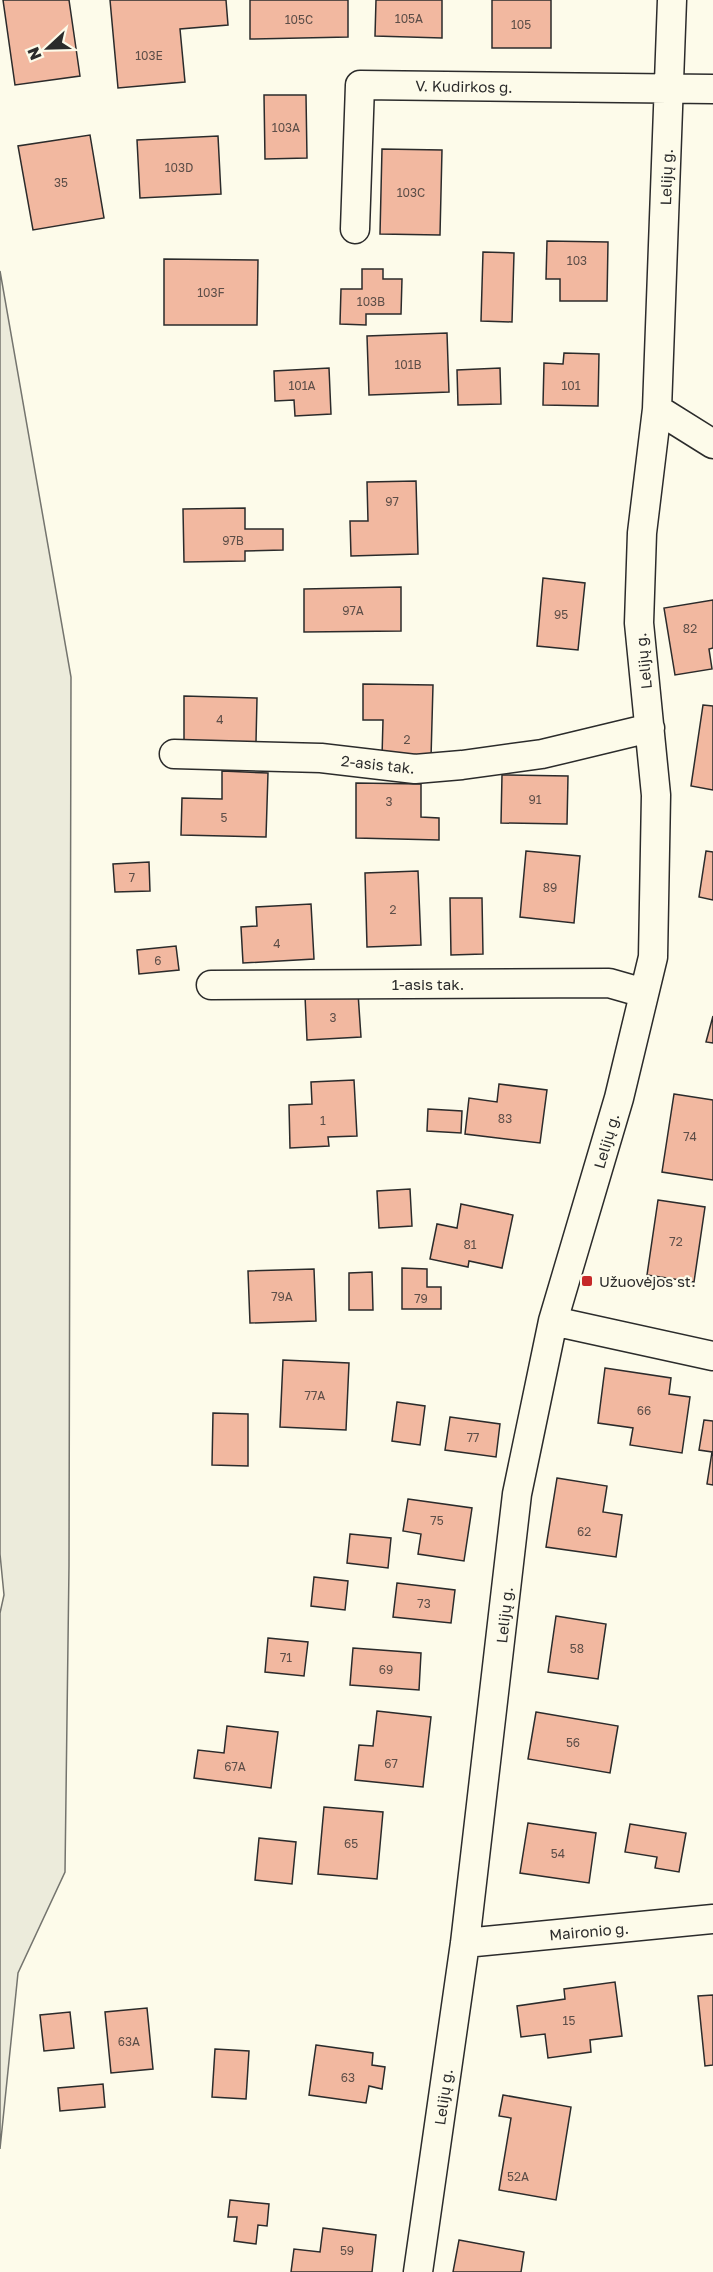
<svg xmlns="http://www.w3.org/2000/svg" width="713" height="2272" font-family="'Golos Text',sans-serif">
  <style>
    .green { fill: #ecebdb; stroke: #74746e; stroke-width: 1.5 }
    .building { fill: #f2b8a0; stroke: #2b2b2b; stroke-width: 1.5 }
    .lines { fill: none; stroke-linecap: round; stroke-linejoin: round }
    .street-casing { stroke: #2b2b2b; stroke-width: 31 }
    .street { stroke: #fdfbea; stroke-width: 28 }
    .poi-dot { fill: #c62828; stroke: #fdfbea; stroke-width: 2 }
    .labels { text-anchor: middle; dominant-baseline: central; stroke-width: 4.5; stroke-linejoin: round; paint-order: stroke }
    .number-label { font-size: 12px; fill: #5d4e48 }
    .street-label { font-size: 15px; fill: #2b2b2b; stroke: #fdfbea }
    .poi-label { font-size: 15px; fill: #2b2b2b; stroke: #fdfbea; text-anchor: start }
  </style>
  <rect width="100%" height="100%" fill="#fdfbea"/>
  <path class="green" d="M 0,271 L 71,677 L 69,1566 L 65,1872 L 18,1973 L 0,2149 L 0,1613 L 4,1595 L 0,1554 Z"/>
  <path class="building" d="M 3,0 L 69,0 L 80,76 L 15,85 Z
    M 110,0 L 226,0 L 228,25 L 180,29 L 185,82 L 118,88 Z
    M 250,0 L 348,0 L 348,37 L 250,39 Z
    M 376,0 L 442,0 L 442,38 L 375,36 Z
    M 492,0 L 551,0 L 551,48 L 492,48 Z
    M 264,95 L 306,95 L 307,158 L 265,159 Z
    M 90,135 L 104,218 L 33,230 L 18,146 Z
    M 218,136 L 221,194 L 140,198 L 137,140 Z
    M 382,149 L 442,150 L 440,235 L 380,234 Z
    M 547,241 L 608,242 L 607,301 L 560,301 L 560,279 L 546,279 Z
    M 483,252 L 514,253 L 512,322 L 481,321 Z
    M 164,259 L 258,260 L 257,325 L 164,325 Z
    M 362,269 L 383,269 L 383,279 L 402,279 L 401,314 L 366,314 L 366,325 L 340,324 L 341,289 L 362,289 Z
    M 447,333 L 449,392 L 369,395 L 367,336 Z
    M 564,353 L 599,354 L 598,406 L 543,405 L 544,363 L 563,364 Z
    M 329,368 L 331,414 L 295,416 L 294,400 L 275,401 L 274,371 Z
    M 500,368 L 501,404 L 458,405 L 457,370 Z
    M 416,481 L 418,554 L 351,556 L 350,521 L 368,521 L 367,482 Z
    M 245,508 L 245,529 L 283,529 L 283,550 L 245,551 L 245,561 L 184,562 L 183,509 Z
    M 543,578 L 585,583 L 578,650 L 537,646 Z
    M 401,587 L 401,631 L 304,632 L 304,589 Z
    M 713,600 L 713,648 L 709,649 L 712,669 L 675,675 L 664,608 Z
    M 363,684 L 433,685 L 431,758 L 382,757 L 383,720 L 363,720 Z
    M 184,696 L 257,698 L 256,742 L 184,741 Z
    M 703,705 L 713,706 L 713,790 L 691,786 Z
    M 222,771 L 268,773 L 266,837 L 181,835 L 182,798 L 222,799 Z
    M 502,775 L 568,776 L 567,824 L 501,823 Z
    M 356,783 L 421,784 L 421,817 L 439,818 L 439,840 L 356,838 Z
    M 526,851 L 580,856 L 574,923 L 520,917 Z
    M 706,851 L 713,852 L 713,900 L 699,897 Z
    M 149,862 L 150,891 L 115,892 L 113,864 Z
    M 418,871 L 421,945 L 367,947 L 365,873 Z
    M 450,898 L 482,898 L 483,954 L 451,955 Z
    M 311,904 L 314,959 L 243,963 L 241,927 L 257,926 L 256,907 Z
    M 176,946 L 179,970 L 139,974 L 137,950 Z
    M 358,993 L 361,1037 L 307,1040 L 305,996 Z
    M 713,1016 L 713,1043 L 706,1042 Z
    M 354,1080 L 357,1136 L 328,1137 L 329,1146 L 290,1148 L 289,1105 L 312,1104 L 311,1082 Z
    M 499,1084 L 547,1090 L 540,1143 L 465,1134 L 469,1098 L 497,1102 Z
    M 674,1094 L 713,1100 L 713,1180 L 662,1172 Z
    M 428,1109 L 462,1111 L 461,1133 L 427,1131 Z
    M 410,1189 L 412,1226 L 379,1228 L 377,1191 Z
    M 658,1200 L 705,1207 L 694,1282 L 647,1275 Z
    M 461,1204 L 513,1215 L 502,1268 L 469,1261 L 468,1267 L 430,1259 L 437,1224 L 457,1228 Z
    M 402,1268 L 427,1269 L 427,1287 L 441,1287 L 441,1309 L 402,1309 Z
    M 314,1269 L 316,1321 L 250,1323 L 248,1271 Z
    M 372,1272 L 373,1310 L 349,1310 L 349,1273 Z
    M 283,1360 L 349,1363 L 346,1430 L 280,1427 Z
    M 605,1368 L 671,1378 L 669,1394 L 690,1397 L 682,1453 L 630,1445 L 633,1428 L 598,1423 Z
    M 397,1402 L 425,1406 L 420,1445 L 392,1441 Z
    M 213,1413 L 248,1414 L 248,1466 L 212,1465 Z
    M 450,1417 L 500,1424 L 496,1457 L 445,1450 Z
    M 704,1420 L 713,1421 L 713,1485 L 707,1484 L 712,1452 L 699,1450 Z
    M 557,1478 L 607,1486 L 603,1512 L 622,1515 L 616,1557 L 546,1547 Z
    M 408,1499 L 472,1508 L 464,1561 L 418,1554 L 421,1534 L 403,1531 Z
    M 350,1534 L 391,1538 L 388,1568 L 347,1563 Z
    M 314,1577 L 348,1581 L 345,1610 L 311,1606 Z
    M 397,1583 L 455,1590 L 451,1623 L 393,1617 Z
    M 556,1616 L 606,1624 L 598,1679 L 548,1672 Z
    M 268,1638 L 308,1642 L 304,1676 L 265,1672 Z
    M 353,1648 L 421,1653 L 419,1690 L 350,1685 Z
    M 377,1711 L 431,1717 L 423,1787 L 355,1780 L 359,1745 L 373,1746 Z
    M 536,1712 L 618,1726 L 610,1773 L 528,1759 Z
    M 227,1726 L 278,1732 L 271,1788 L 194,1778 L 198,1750 L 224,1753 Z
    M 324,1807 L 383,1812 L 377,1879 L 318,1874 Z
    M 528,1823 L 596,1833 L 589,1883 L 520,1873 Z
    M 630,1824 L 686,1833 L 679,1872 L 655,1868 L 657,1857 L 625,1852 Z
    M 259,1838 L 296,1842 L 292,1884 L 255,1880 Z
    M 615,1982 L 622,2036 L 590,2040 L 591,2052 L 548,2058 L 545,2034 L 521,2037 L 517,2006 L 565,1999 L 564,1989 Z
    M 713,1995 L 713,2065 L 705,2066 L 698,1996 Z
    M 147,2008 L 153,2069 L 111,2073 L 105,2012 Z
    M 70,2012 L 74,2048 L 44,2051 L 40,2015 Z
    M 316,2045 L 373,2053 L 372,2065 L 385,2067 L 382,2089 L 369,2086 L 366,2103 L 309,2095 Z
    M 215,2049 L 249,2051 L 246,2099 L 212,2097 Z
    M 103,2084 L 105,2107 L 60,2111 L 58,2088 Z
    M 503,2095 L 571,2107 L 556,2200 L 499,2190 L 511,2118 L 499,2116 Z
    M 230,2200 L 269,2204 L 267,2226 L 258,2225 L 256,2244 L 234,2241 L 237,2217 L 228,2217 Z
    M 323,2228 L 376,2235 L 372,2272 L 291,2272 L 294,2249 L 320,2252 Z
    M 459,2240 L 524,2252 L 521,2272 L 453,2272 Z"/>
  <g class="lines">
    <defs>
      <path id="street" d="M 355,229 L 360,85 L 713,89
        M 657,409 L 713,444
        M 174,754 L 321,758 L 415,769 L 462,765 L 542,754 L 650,728
        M 211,985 L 609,983 L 644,993
        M 553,1321 L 713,1356
        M 465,1943 L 713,1919
        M 418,2272 L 465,1943 L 517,1494 L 553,1321 L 619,1098 L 653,957 L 656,795 L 639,623 L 642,533 L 657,409 L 672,0"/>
    </defs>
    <use href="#street" class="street-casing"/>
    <use href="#street" class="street"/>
  </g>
  <rect class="poi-dot" x="581" y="1275" width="12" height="12" rx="3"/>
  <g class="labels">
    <g class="number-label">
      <text x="409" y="18">105A</text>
      <text x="299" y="19">105C</text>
      <text x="521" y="24">105</text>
      <text x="149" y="55">103E</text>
      <text x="286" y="127">103A</text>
      <text x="179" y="167">103D</text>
      <text x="61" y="182">35</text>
      <text x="411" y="192">103C</text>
      <text x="577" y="260">103</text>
      <text x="211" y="292">103F</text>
      <text x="371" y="301">103B</text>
      <text x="408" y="364">101B</text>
      <text x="302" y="385">101A</text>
      <text x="571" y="385">101</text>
      <text x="392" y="501">97</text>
      <text x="233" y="540">97B</text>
      <text x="353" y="610">97A</text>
      <text x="561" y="614">95</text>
      <text x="690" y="628">82</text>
      <text x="220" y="719">4</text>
      <text x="407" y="739">2</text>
      <text x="535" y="799">91</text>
      <text x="389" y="801">3</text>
      <text x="224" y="817">5</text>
      <text x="132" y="877">7</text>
      <text x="550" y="887">89</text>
      <text x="393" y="909">2</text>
      <text x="277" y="943">4</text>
      <text x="158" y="960">6</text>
      <text x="333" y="1017">3</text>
      <text x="505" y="1118">83</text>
      <text x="323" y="1120">1</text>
      <text x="690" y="1136">74</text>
      <text x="676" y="1241">72</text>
      <text x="470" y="1244">81</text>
      <text x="282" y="1296">79A</text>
      <text x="421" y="1298">79</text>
      <text x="315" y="1395">77A</text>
      <text x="644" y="1410">66</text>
      <text x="473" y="1437">77</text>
      <text x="437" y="1520">75</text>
      <text x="584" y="1531">62</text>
      <text x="424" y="1603">73</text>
      <text x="577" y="1648">58</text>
      <text x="286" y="1657">71</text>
      <text x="386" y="1669">69</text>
      <text x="573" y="1742">56</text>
      <text x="391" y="1763">67</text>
      <text x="235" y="1766">67A</text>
      <text x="351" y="1843">65</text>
      <text x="558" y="1853">54</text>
      <text x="569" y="2020">15</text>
      <text x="129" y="2041">63A</text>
      <text x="348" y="2077">63</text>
      <text x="518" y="2176">52A</text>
      <text x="347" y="2250">59</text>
    </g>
    <g class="street-label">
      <text transform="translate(464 86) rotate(1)">V. Kudirkos g.</text>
      <text transform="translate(666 177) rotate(-88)">Lelijų g.</text>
      <text transform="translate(643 661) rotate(-96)">Lelijų g.</text>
      <text transform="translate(378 764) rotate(6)">2-asis tak.</text>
      <text x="428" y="984">1-asis tak.</text>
      <text transform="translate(606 1141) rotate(-74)">Lelijų g.</text>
      <text transform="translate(504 1615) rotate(-84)">Lelijų g.</text>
      <text transform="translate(589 1931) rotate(-5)">Maironio g.</text>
      <text transform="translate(443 2097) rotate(-82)">Lelijų g.</text>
    </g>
    <g class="poi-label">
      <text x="599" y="1281">Užuovėjos st.</text>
    </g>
  </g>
  <g transform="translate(48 48) rotate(248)" stroke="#fdfbea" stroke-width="4.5" paint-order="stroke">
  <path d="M0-4.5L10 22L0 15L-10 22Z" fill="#2b2b2b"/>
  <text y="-9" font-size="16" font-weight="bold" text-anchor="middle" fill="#2b2b2b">N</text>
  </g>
</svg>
